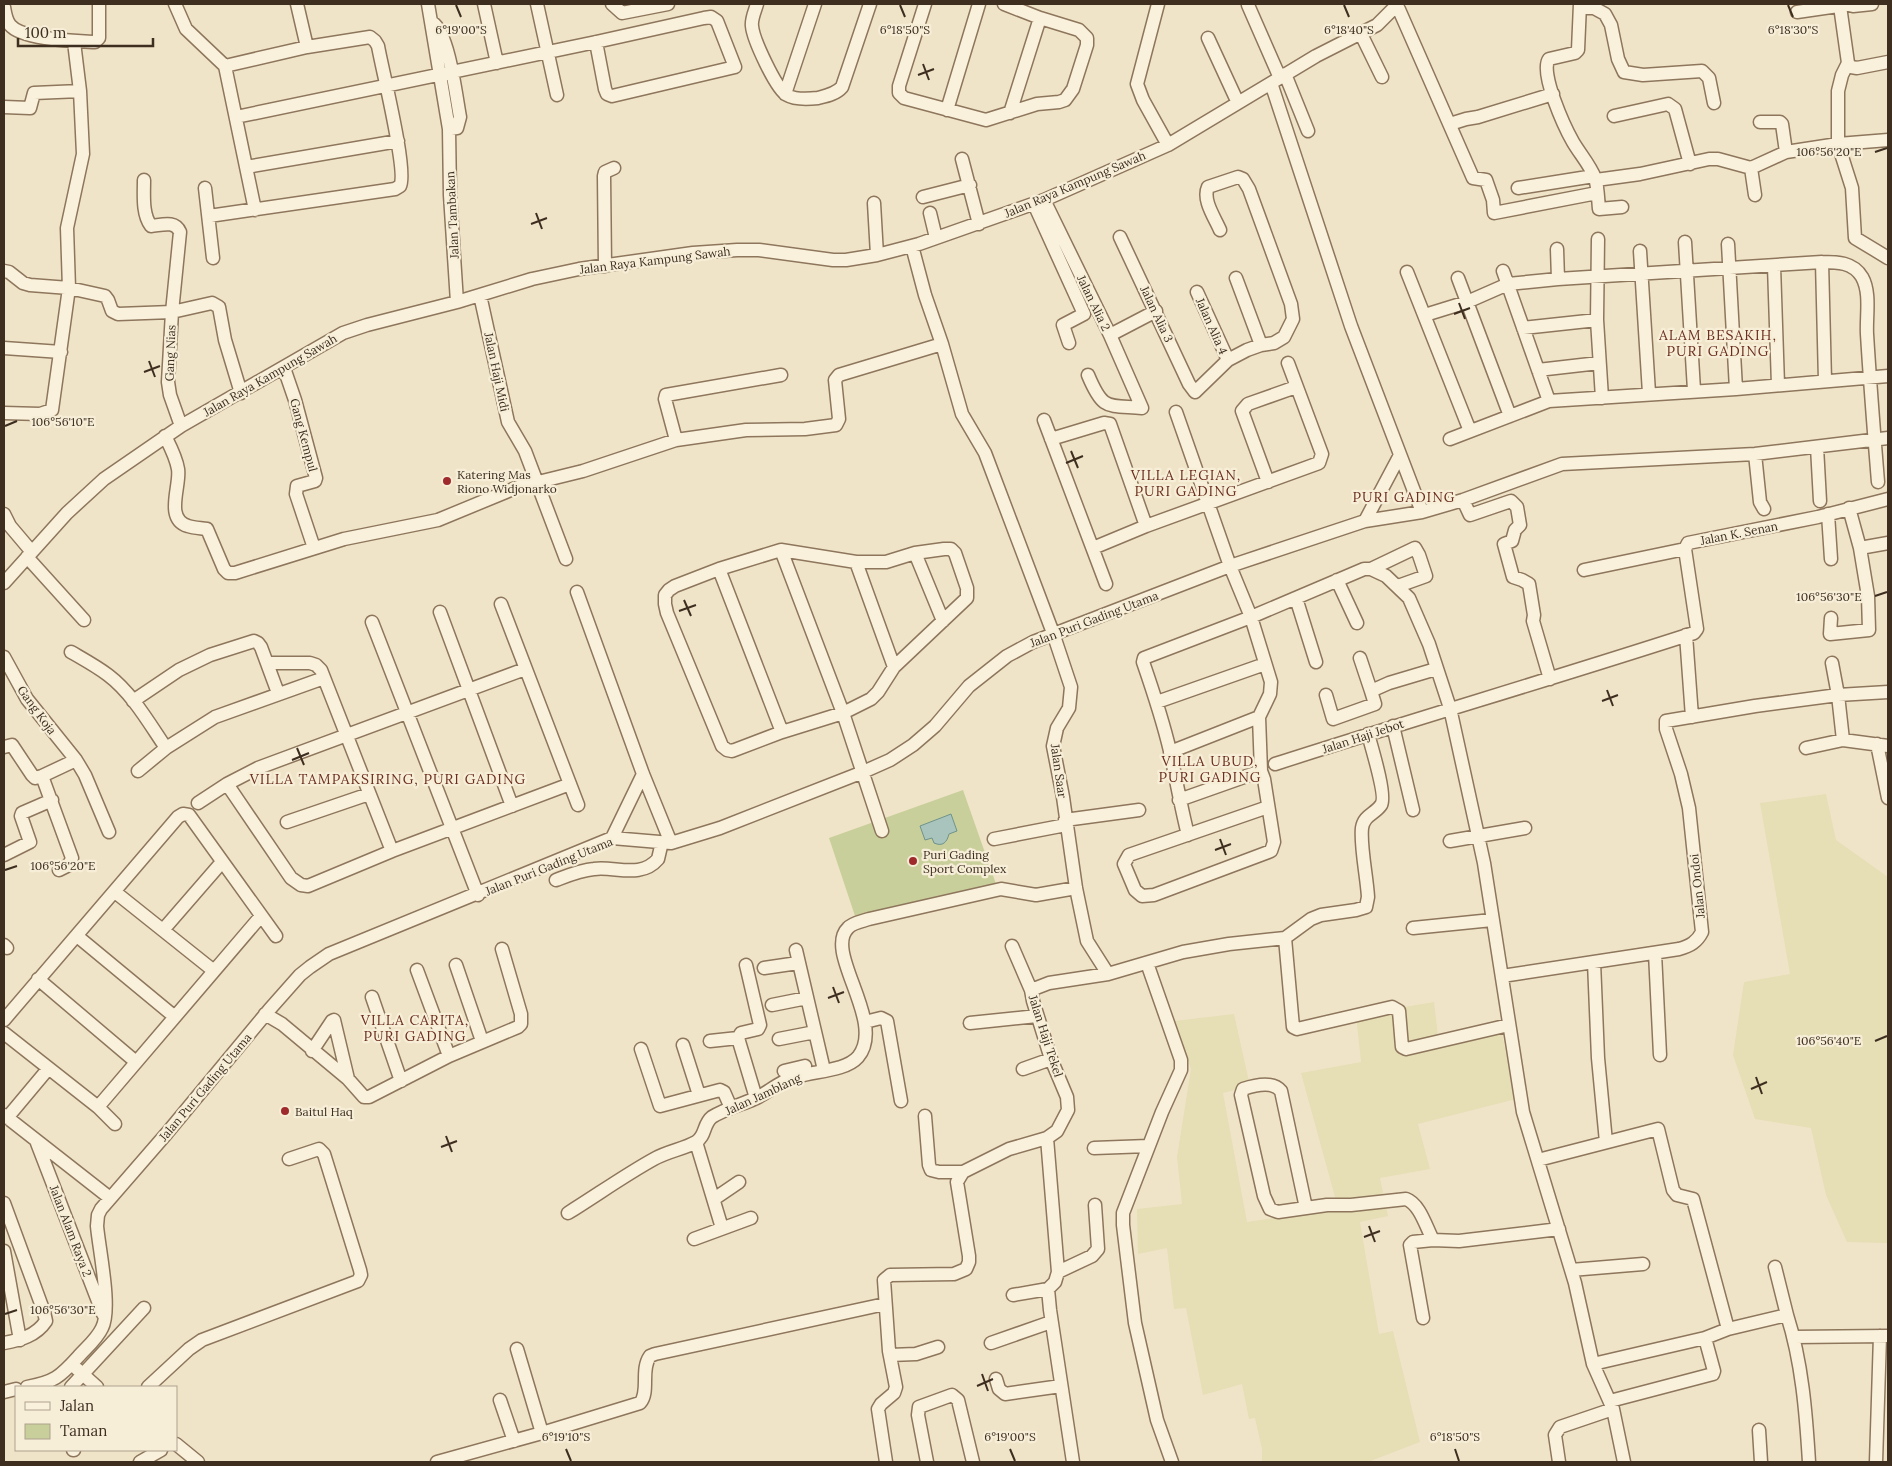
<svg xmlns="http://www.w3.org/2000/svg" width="1892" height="1466" font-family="Lora,serif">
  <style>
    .farmland { fill: #e6deb5 }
    .green { fill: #c9cf9b }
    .water { fill: #a9c4bc; stroke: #6f938a }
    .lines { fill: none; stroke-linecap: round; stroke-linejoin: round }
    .minor-casing { stroke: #8d765c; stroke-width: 15 }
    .minor { stroke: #faf1dc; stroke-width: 12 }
    .ticks { fill: none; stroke: #3d2e20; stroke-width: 2 }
    .poi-dot { fill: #9e2a2b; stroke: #f7eed8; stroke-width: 2 }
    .labels { text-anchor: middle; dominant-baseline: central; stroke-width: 4.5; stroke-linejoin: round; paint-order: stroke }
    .street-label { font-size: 12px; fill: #3d2e20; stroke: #f7eed8 }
    .poi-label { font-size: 12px; fill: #3d2e20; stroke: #f7eed8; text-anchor: start }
    .neighbourhood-label { font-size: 14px; letter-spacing: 1px; fill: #6b2e1e; stroke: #f7eed8 }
    .ticks-label { font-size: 12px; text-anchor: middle; fill: #3d2e20; stroke: #f7eed8; stroke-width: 4.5; stroke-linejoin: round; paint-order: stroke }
  </style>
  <rect width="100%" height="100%" fill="#f0e4c8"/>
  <path class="farmland" d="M 1826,794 L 1836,840 L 1888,877 L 1888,1243 L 1884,1243 L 1847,1242 L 1826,1195 L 1811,1128 L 1755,1119 L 1733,1055 L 1744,982 L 1790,974 L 1760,803 Z
    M 1434,1002 L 1439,1044 L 1502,1034 L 1516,1099 L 1418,1124 L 1430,1169 L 1380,1178 L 1388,1216 L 1360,1222 L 1379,1334 L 1393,1331 L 1420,1442 L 1368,1462 L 1262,1462 L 1262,1449 L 1255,1418 L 1249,1419 L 1242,1384 L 1203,1395 L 1186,1308 L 1174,1309 L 1167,1248 L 1138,1254 L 1137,1209 L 1182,1204 L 1177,1157 L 1191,1069 L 1174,1021 L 1234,1014 L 1250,1086 L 1223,1093 L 1247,1222 L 1338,1208 L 1301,1073 L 1361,1062 L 1356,1015 Z"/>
  <path class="green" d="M 963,790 L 996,884 L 856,919 L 829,838 Z"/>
  <path class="water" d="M 951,814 L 957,831 L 949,834 C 947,842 943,847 934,843 L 932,838 L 925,840 L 920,826 Z"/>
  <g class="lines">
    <defs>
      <path id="minor" d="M 175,4 L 186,29 L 225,66 L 255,210
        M 297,4 L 307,47
        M 428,4 L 449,129 L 450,195 L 457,302
        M 484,4 L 497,63
        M 537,4 L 557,95
        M 612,4 L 622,13 L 668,4
        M 757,4 C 755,11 751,19 752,26 C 753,39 776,89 787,95 C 795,100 809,99 818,98 C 826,96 836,94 842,87 L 870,4
        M 925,4 L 899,86 L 899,93 L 904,98 L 986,120 L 1037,104 L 1059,102 L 1065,100 L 1073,89 L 1087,45 L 1087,38 L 1079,30 L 1040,18 L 1004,4
        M 1158,4 L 1137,84 L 1143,100 L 1168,145
        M 1580,4 L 1578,50 L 1575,53 L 1549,59 C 1539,72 1565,128 1573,142 C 1580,154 1590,165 1595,178 C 1598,187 1598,199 1599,209 L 1622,207
        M 1844,4 L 1853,6 L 1872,4
        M 1248,5 L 1280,78
        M 1397,5 L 1473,178 L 1486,180 L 1493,200 L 1494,213 L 1597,193
        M 1840,6 L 1848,63
        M 4,7 C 5,13 6,20 10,25 C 22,40 77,41 95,42 L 99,38 L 99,4
        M 1580,8 L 1594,8 L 1605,14 L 1611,25 L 1618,59 L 1624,72 L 1643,75 L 1702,71 L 1709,78 L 1714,103
        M 1797,12 L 1845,5
        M 433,23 C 449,34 456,96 460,117 L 457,128 L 449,129
        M 1361,34 L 1382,77
        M 1208,38 L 1238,103
        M 1848,63 L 1842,75 L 1838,91 L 1838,144 L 1852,188 L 1855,238 L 1888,258
        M 1848,63 L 1851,67 L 1857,68 L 1888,62
        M 1285,74 L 1308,131
        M 1271,83 L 1351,326 L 1422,512
        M 785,94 L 815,4
        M 4,107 L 30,108 L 34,93 L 80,91
        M 947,110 L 979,4
        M 1010,113 L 1040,18
        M 1614,116 L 1668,104 L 1675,109 L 1690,164
        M 236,117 L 596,42 L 704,18 L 711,17 L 717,21 L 735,67 L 612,96 L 607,94 L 605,89 L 596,42
        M 1760,122 L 1780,122 L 1782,124 L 1786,152
        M 1450,124 L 1466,119 L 1478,117 L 1553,94
        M 962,159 L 979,224
        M 246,167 L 398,141
        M 1751,168 L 1755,195
        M 144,180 C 144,195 142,214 151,226 C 162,225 175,220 180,232 L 172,312 L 212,303 L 219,307 L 225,340 L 241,393
        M 1596,180 L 1640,174 L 1709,159 L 1718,159 L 1751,168 L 1786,152 L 1838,144 L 1888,140
        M 205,188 L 213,258
        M 1518,188 L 1594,176
        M 923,197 L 970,185
        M 1044,200 L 1110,335 L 1142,408 C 1107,405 1103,411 1088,375
        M 874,203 L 877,255
        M 1034,204 L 1084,314 L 1063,325 L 1069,343
        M 930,213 L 936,238
        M 209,216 L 395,189 L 400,186 C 408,172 382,69 378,46 L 375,41 L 370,37 L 307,47 L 225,66
        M 1120,237 L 1189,384 L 1195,392 L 1228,360 L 1247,350 L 1261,345 L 1274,343 L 1284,337 L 1293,319 L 1291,304 L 1249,189 L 1243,179 L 1238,177 L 1208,187 C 1202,200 1215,218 1220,230
        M 1598,239 L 1597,320 L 1602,398
        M 1685,242 L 1694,390
        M 1728,244 L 1736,389
        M 912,246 L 925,295 L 942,344 L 962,414 L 985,453 L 1053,633 L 1071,687 L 1069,708 L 1057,728 L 1053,746 L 1063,797 L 1076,888 L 1087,941 L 1108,974
        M 1557,249 L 1558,279
        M 1640,251 L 1649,393
        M 1822,262 L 1825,381
        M 605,266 L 604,176 L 605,172 L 614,168
        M 1774,266 L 1778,385
        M 4,271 L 9,272 L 23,283 L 30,285 L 69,288 L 105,296 L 108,300 L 112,311 L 118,314 L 172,312 L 168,382 L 170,395 L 181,426
        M 1503,271 L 1549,401
        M 1407,272 L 1470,431
        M 1236,278 L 1261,345
        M 1458,278 L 1510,416
        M 1197,292 L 1228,360
        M 480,295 L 508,422 L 525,451 L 566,559
        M 1425,315 L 1467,302 L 1508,284 L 1558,279 L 1822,262 C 1837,262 1853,262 1862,277 C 1871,293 1866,316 1867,334 C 1870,383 1874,433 1878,482
        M 1523,328 L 1597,320
        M 1110,335 L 1156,311
        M 4,348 L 61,352
        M 284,368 L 295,400 L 316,478 L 315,481 L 297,486 L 296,494 L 314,548
        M 1538,370 L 1599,363
        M 1176,412 L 1230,566 L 1251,617 L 1271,682 L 1270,694 L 1259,717 L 1261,771 L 1179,800
        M 4,413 L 40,414 L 52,410 L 69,288 L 67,228 L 83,154 L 80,91 L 74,42
        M 1044,420 L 1106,584
        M 165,436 C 170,446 176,457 178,469 C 181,485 164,519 188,526 C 194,528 201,528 207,529 L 224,569 L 228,573 L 235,573 L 344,539 L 438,520 L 518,487 L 583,471 L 676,440 L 746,430 L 805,429 L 836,425 L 839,419 L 835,380 L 839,375 L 942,344
        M 1051,439 L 1104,423 L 1110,424 L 1146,526
        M 1450,439 L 1549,401 L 1736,389 L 1888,376
        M 676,440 L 665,399 L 666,395 L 781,375
        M 1817,447 L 1820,501
        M 1755,454 L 1760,502 L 1764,509
        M 1268,482 L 1242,411 L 1248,404 L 1296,387
        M 1463,500 L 1470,515 L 1511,501 L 1517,507 L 1520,525 L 1515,530 L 1512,541 L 1504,544 L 1513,577 L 1522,580 L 1529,584 L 1534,615 L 1533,621 L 1550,679
        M 1849,508 L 1860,548
        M 4,514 L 10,526 L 32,552
        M 1828,514 L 1831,559
        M 1365,521 L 1400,455
        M 1093,548 L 1146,526 L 1319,463 L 1322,454 L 1288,363
        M 944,549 L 951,549 L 955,553 L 967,588 L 967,598 L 894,667 L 878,692 L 871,699 L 843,713 L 782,732 L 732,751 L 727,750 L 722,746 L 667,613 L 665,604 L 665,595 L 669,590 L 675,586 L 719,569 L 781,550 L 856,562 L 886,562 L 915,553 Z
        M 781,550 L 843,713 L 882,831
        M 915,553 L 943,621
        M 27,557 L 84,620
        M 856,562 L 894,667
        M 719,569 L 782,732
        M 1371,569 L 1415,548 L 1419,555 L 1426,576 L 1398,586
        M 1584,570 L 1685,549
        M 1337,580 L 1357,623
        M 4,583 L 67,513 L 104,479 L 181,426 L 343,333 L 367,325 L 457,302 L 532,279 L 579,269 L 693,253 L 737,250 L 759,250 L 833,260 L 846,260 L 877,255 L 919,244 L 1044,200 L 1168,145 L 1316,56 L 1377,25 L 1398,4
        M 577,592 L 643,774 L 671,843
        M 1296,598 L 1316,662
        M 501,604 L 578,805
        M 440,612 L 512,806
        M 1831,618 L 1830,634 L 1869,630 L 1868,596 L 1860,548 L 1888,543
        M 372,622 L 478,895
        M 1686,635 L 1692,717
        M 71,652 C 83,659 96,666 108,675 C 132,693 149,723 166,748
        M 4,657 L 27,699 L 76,760 L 85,775 L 109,832
        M 1360,658 L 1371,691
        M 267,663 L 310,663 L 316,665 L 321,670 L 392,851
        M 1832,663 L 1838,695 L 1888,692
        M 525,669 L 258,768 L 227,784 L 291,878 L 301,885 L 308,886 L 392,851 L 570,784
        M 1326,695 L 1333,719 L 1375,704 L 1371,691 L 1389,683 L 1436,669
        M 133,701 L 179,670 L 210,655 L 254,641 L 258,643 L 261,647 L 278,693
        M 1157,702 L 1265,664
        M 1393,726 L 1413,810
        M 1877,744 L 1888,798
        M 4,747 L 12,745 L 32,775 L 35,778 L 42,776
        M 1806,748 L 1843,740
        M 1170,752 L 1259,717
        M 1275,764 C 1415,719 1555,678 1694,633 L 1697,629 L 1685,549 L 1688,543 L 1818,517 L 1888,499
        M 138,771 L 166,748 L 215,717 L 324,678
        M 1261,771 L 1264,779 L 1274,842 L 1271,851 L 1154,895 L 1142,896 L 1135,890 L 1124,864 L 1129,855 L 1268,807
        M 198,803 L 227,784
        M 1065,820 L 1139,810
        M 287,822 L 369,794
        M 1188,835 C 1181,807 1176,779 1170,751 C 1163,721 1153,691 1143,662 L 1144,658 L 1251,617 L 1364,569 L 1371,569 L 1386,576 L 1409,598 L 1429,644 L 1450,708 L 1484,863 L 1523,1112 L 1575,1283 L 1593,1364 L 1613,1409 L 1624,1462
        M 612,838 L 643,774
        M 994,839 L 1066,825
        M 1450,841 L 1525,828
        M 4,855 L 30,842 L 21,816 L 22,813 L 52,800
        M 59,870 L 69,865 L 72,858 L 42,776 L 76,760
        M 556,880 C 569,875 581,870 594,869 C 615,866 641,879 658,859 L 662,842
        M 115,892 L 214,971
        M 1413,928 L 1492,920
        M 163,930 L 222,862
        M 77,936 L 175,1017
        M 1285,938 L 1293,1027 L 1297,1029 L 1392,1007 L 1399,1011 L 1402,1047 L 1406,1049 L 1509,1025
        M 4,945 L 7,948
        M 1012,946 L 1031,990
        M 796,950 L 824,1070
        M 1655,953 L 1660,1055
        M 1594,962 L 1598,1058 L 1606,1142
        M 1147,963 L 1181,1060 L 1181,1070 L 1162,1112 L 1123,1213 L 1123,1225 L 1135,1323 L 1157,1420 L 1172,1462
        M 456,965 L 482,1041
        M 764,968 L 798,963
        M 417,970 L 449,1056
        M 1502,976 L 1679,949 C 1690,946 1697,942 1702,932 L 1689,808 L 1681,774 L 1666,729 L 1666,721 L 1755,706 L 1838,695 L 1843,740 L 1888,746
        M 38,979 L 136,1062
        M 372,997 L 401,1081
        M 772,1005 L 807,998
        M 265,1014 L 282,1024 L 348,1079 L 364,1097 L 369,1097 L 449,1056 L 518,1027 L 521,1024 L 521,1014 L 502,949
        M 4,1020 L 178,817 L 183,814 L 189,815 L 276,936
        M 865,1022 L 881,1018 L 887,1021 L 901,1101
        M 970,1023 L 1037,1016
        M 4,1033 L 98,1107 L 115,1124
        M 738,1038 L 741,1033 L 758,1029 L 760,1025 L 746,965
        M 779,1039 L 815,1032
        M 710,1041 L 738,1038 L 756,1098
        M 683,1045 L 699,1095
        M 641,1049 L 660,1106 L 720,1090 L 724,1092 L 731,1108
        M 312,1051 L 332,1021 L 334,1020 L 348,1079
        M 1023,1069 L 1051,1059
        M 784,1071 L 805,1066
        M 98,1107 L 261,916
        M 4,1115 L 110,1198
        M 925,1116 L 929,1165 L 931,1170 L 939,1172 L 963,1172
        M 7,1118 L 48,1069
        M 1047,1138 L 1058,1272 L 1055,1282 L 1048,1289 L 1050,1310 L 1073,1462
        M 696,1142 L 722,1228
        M 37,1143 L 103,1314
        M 1094,1148 L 1148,1146
        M 1538,1160 L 1658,1129 L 1673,1190 L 1677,1195 L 1693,1199 L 1728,1329
        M 714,1199 L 739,1182
        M 4,1203 L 44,1312 L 46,1321 C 36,1336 20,1340 4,1343
        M 1306,1208 L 1281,1091 C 1273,1081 1255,1085 1243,1089 L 1241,1095 L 1264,1196 L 1270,1209 L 1278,1212 L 1327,1205 L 1351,1205 L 1406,1199 C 1420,1204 1426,1227 1433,1240 L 1459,1241 L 1559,1229
        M 568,1213 C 597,1195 625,1175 654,1159 C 668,1151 684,1149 696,1142 C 706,1136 703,1124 712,1117 C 725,1109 740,1105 754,1099 C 764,1095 773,1087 783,1082 C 803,1070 843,1074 858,1057 C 887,1022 823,952 848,928 C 852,923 863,921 869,919 L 1001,889 L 1036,895 L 1076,888
        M 694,1239 L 751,1218
        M 4,1251 L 20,1340
        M 1775,1267 L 1787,1315
        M 1571,1270 L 1643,1264
        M 1058,1272 L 1092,1256 L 1098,1249 L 1095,1205
        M 1013,1295 L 1048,1289
        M 1423,1318 L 1410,1245 L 1413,1242 L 1433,1240
        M 1794,1337 L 1887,1336
        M 991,1343 L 1051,1322
        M 517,1349 L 542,1433
        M 890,1355 L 916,1354 L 938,1347
        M 1593,1364 L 1705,1338 L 1728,1329 L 1787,1315 C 1802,1362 1806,1413 1809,1462
        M 77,1369 L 97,1387
        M 996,1379 L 999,1389 L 1005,1394 L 1061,1386
        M 27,1387 C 54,1382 60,1377 78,1357 C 86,1348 97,1339 102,1328 C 112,1309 99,1249 97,1226 L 98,1215 L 101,1209 L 167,1133 L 269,1010 L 300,975 L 310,967 L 329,954 L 612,838 L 671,843 L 720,828 L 863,772 L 890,760 L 913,745 L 935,726 L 969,686 L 1007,656 L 1033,642 L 1230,566 L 1365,521 L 1422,512 L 1463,500 L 1562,464 L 1755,454 L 1888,438
        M 71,1387 L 144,1308
        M 148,1387 L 189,1349 L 202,1340 L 358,1281 L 361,1275 L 360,1270 L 324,1154 L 319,1149 L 289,1159
        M 4,1392 L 16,1389
        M 500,1400 L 514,1441
        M 1610,1401 L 1713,1374 L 1714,1371 L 1705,1338
        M 1759,1430 L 1761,1462
        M 176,1444 L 198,1462
        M 73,1450 L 74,1450
        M 140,1462 L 161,1450
        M 437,1462 L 542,1433 L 640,1403 C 650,1392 640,1370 650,1356 L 655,1354 L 885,1304
        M 886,1462 L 878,1409 L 881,1404 L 894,1393 L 896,1387 L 889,1351 L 884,1280 L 890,1275 L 954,1274 L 966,1269 L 969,1262 L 969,1256 L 957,1182 L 963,1172 L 1009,1149 L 1047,1138 L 1057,1131 L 1068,1110 L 1067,1097 L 1051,1059 L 1033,1001 L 1031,990 L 1049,983 L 1108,974 L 1183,952 L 1229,944 L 1285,938 L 1311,919 L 1321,915 L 1356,910 L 1366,907 L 1368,897 C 1367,878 1360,845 1362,828 C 1364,815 1375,814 1381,805 C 1387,797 1371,745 1368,734
        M 927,1462 L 918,1415 L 919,1407 L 952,1395 L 958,1400 L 973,1462
        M 1559,1462 L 1555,1435 L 1560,1427 L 1613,1409
        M 1876,1462 L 1880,1336"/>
    </defs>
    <use href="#minor" class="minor-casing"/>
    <use href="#minor" class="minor"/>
  </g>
  <path class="ticks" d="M 456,5 L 461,17M 900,5 L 905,17M 1344,5 L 1349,17M 1788,5 L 1793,17M 923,64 L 929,80M 918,75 L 934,69M 1875,152 L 1887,148M 536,213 L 542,229M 531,224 L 547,218M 1459,303 L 1465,319M 1454,314 L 1470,308M 149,361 L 155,377M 144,372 L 160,366M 5,426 L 17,421M 1071,451 L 1078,468M 1066,463 L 1083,456M 1875,596 L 1887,592M 684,600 L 691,616M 679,611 L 696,605M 1607,690 L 1613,706M 1602,701 L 1618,695M 297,748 L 304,765M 292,760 L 309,753M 1220,839 L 1226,855M 1215,850 L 1231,844M 5,870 L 17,866M 833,987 L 839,1003M 828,998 L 844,992M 1875,1041 L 1887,1036M 1756,1077 L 1762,1094M 1751,1089 L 1767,1082M 446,1136 L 452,1152M 441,1147 L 457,1141M 1369,1226 L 1375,1242M 1364,1237 L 1380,1231M 5,1314 L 17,1310M 982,1374 L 988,1391M 977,1386 L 993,1379M 566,1449 L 571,1461M 1010,1449 L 1015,1461M 1455,1449 L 1459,1461"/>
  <g class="poi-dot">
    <circle cx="447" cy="481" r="5"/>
    <circle cx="913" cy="861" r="5"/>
    <circle cx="285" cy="1111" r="5"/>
  </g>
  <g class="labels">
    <g class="street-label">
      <text transform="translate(1075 184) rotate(-23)">Jalan Raya Kampung Sawah</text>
      <text transform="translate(452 215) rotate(-93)">Jalan Tambakan</text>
      <text transform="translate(655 260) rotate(-7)">Jalan Raya Kampung Sawah</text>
      <text transform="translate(1094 303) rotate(64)">Jalan Alia 2</text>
      <text transform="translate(1157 314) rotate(65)">Jalan Alia 3</text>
      <text transform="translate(1212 326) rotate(66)">Jalan Alia 4</text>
      <text transform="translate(170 353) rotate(-88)">Gang Nias</text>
      <text transform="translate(497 372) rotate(78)">Jalan Haji Midi</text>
      <text transform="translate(270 375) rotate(-30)">Jalan Raya Kampung Sawah</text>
      <text transform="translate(304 435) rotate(75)">Gang Kempul</text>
      <text transform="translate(1739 533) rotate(-11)">Jalan K. Senan</text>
      <text transform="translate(1094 619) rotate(-21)">Jalan Puri Gading Utama</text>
      <text transform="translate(37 710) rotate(54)">Gang Koja</text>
      <text transform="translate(1363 736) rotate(-18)">Jalan Haji Jebot</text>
      <text transform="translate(1059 771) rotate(82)">Jalan Saar</text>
      <text transform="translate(549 866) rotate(-22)">Jalan Puri Gading Utama</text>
      <text transform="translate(1697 886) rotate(-96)">Jalan Ondoi</text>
      <text transform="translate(1046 1036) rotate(72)">Jalan Haji Tekel</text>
      <text transform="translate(205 1087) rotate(-50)">Jalan Puri Gading Utama</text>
      <text transform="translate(763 1094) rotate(-25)">Jalan Jamblang</text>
      <text transform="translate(71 1231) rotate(69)">Jalan Alam Raya 2</text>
    </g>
    <g class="poi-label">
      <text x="457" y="474">Katering Mas<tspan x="457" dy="14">Riono Widjonarko</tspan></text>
      <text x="923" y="854">Puri Gading<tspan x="923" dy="14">Sport Complex</tspan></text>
      <text x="295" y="1111">Baitul Haq</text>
    </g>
    <g class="neighbourhood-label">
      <text x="1718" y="335">ALAM BESAKIH,<tspan x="1718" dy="16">PURI GADING</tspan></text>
      <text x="1186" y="475">VILLA LEGIAN,<tspan x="1186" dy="16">PURI GADING</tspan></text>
      <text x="1404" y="497">PURI GADING</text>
      <text x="1210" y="761">VILLA UBUD,<tspan x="1210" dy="16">PURI GADING</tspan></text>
      <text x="388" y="779">VILLA TAMPAKSIRING, PURI GADING</text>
      <text x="415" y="1020">VILLA CARITA,<tspan x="415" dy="16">PURI GADING</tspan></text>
    </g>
  </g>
  <g class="ticks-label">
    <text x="1349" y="34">6°18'40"S</text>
    <text x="1793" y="34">6°18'30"S</text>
    <text x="461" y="34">6°19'00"S</text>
    <text x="905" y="34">6°18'50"S</text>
    <text x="1829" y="156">106°56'20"E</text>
    <text x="63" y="426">106°56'10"E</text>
    <text x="1829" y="601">106°56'30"E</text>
    <text x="63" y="870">106°56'20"E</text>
    <text x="1829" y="1045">106°56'40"E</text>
    <text x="63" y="1314">106°56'30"E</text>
    <text x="566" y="1441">6°19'10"S</text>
    <text x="1010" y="1441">6°19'00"S</text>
    <text x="1455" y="1441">6°18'50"S</text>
  </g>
  <rect width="1892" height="1466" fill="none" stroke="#3d2e20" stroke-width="10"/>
  <rect x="15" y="1386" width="162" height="65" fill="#f7eed8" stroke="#ada18e"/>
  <rect x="25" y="1402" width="25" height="8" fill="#faf1dc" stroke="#ada18e"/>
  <text x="60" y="1411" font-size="15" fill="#3d2e20">Jalan</text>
  <rect x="25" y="1424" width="25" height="15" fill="#c9cf9b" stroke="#ada18e"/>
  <text x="60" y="1436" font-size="15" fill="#3d2e20">Taman</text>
  <path d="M18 38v8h135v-8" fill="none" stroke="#3d2e20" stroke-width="2.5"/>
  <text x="25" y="38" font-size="15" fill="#3d2e20" stroke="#f7eed8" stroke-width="4" paint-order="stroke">100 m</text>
</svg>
